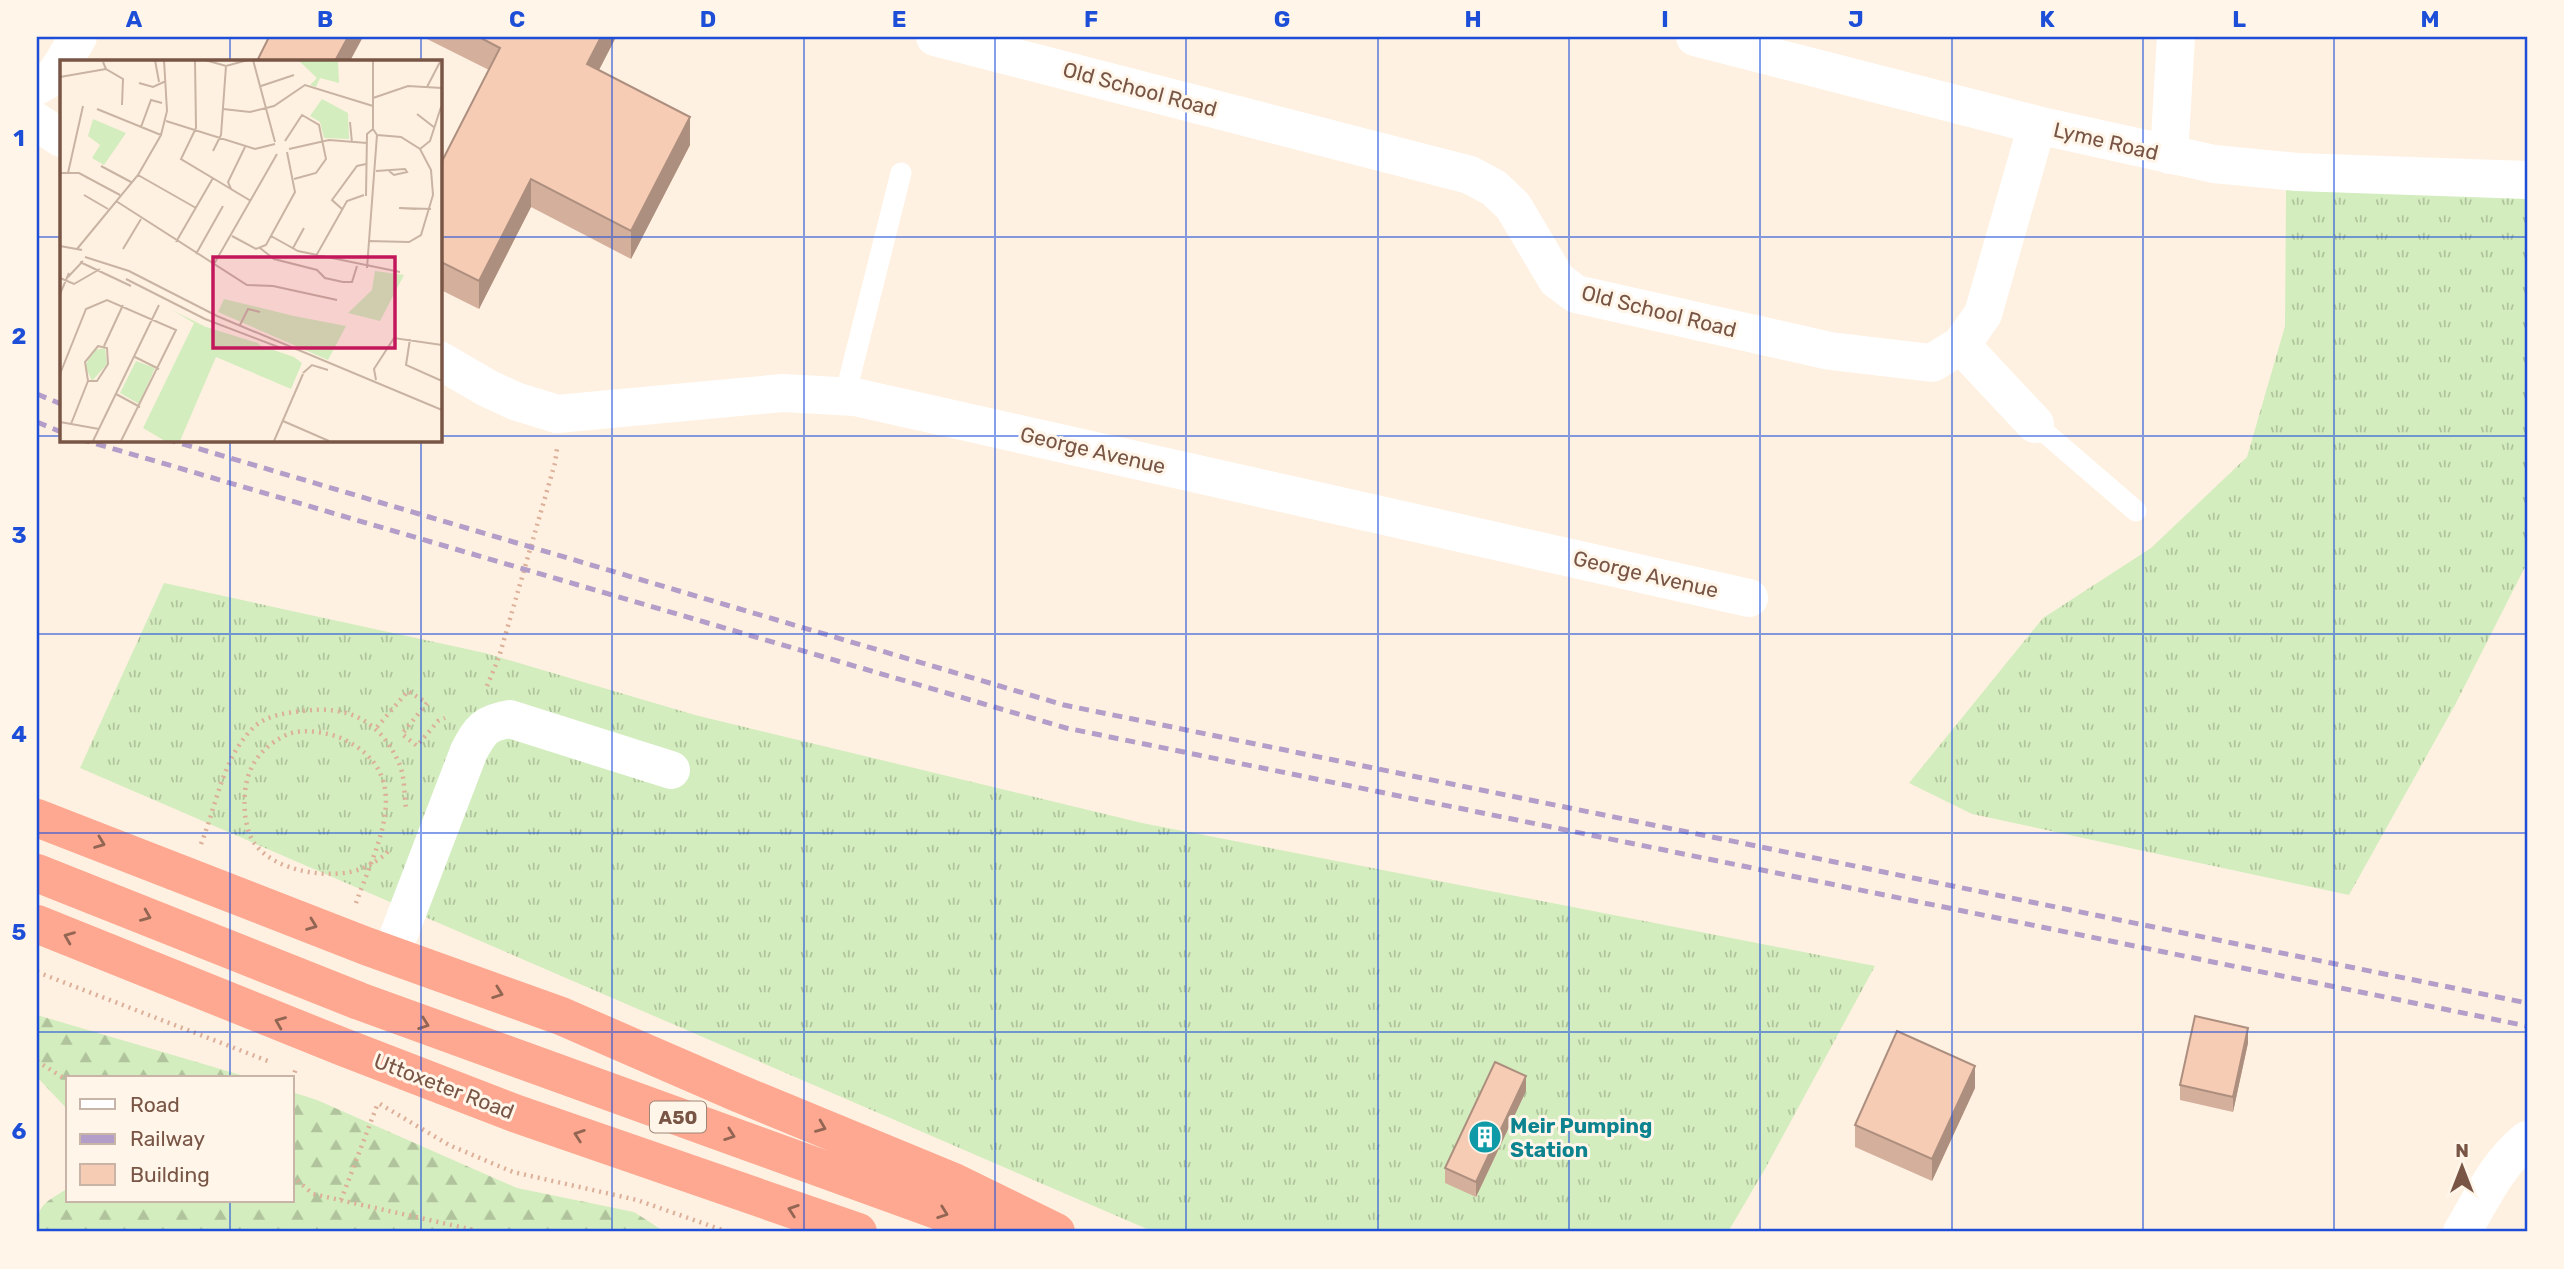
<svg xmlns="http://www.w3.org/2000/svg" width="2564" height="1269" font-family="Rubik,sans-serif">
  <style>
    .grass { fill: url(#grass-tufts) }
    .forest { fill: url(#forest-firs) }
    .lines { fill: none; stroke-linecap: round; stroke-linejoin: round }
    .path { stroke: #dcaf99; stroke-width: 4.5; stroke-dasharray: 2 5; stroke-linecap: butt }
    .lane { stroke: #fff; stroke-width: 21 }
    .street { stroke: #fff; stroke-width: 38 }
    .highway { stroke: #ffa891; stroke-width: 38 }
    .rail { stroke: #b39ec9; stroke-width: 5; stroke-dasharray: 10 7; stroke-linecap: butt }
    .wall { fill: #d4af9c }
    .shaded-wall { fill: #ad8f7f }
    .building { fill: #f7ccb5; stroke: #ad8f7f; stroke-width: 2 }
    .oneway { stroke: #936654 }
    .grid { fill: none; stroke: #1d4ed8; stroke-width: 2; stroke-opacity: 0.55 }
    .labels { text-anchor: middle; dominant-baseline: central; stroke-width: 6; stroke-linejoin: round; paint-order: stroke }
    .shield { fill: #fff5e9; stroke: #a08576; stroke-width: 2 }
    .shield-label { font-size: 19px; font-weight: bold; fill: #785545 }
    .street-label { font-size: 21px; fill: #785545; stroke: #fff5e9 }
    .culture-label { font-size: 21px; font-weight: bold; fill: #0d838f; stroke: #fff5e9; text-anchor: start }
    .inset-road { fill: none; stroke: #c9b3a3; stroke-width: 2 }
    .view { fill: #c2185b; fill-opacity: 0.15; stroke: #c2185b; stroke-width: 3.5 }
    .inset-edge { fill: none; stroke: #785545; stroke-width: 3.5 }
    .neatline { fill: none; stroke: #1d4ed8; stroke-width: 2.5 }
    .grid-label { font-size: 23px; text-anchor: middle; font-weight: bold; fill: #1d4ed8 }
  </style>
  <defs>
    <pattern id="grass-tufts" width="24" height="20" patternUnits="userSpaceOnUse" patternTransform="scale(1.75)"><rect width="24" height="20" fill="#d3edbe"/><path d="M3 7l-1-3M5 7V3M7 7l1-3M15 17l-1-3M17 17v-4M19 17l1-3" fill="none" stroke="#b0c39c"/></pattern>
    <pattern id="forest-firs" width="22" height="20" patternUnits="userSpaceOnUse" patternTransform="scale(1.75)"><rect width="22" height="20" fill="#d3edbe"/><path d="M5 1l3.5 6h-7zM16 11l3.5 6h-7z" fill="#b0c39c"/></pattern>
  </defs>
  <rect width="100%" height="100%" fill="#fff1e1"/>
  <path class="grass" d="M 2286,190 L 2527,195 L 2527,563 L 2455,705 L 2349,895 L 1972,814 L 1909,783 L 2043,618 L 2151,548 L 2247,457 L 2285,326 Z
    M 164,583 L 485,653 L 695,715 L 1142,823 L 1875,966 L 1765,1169 L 1728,1232 L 1154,1232 L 80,768 Z"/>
  <path class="forest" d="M 37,1015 L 251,1078 L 68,1078 L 68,1110 L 37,1077 Z
    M 292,1092 L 317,1100 L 517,1188 L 634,1212 L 665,1232 L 37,1232 C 37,1205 43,1204 65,1190 L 68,1190 L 68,1201 L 292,1201 Z"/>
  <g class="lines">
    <path class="path" d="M 487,686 L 499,657 L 555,463 L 557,449
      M 377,727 L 408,691 L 427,703 L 402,734 L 417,746 L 438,721 L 445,718
      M 201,844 C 217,804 222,759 253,728 C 266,715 286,713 303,711 C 347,705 379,720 398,761 C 405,774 404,794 406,808
      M 356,903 C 376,846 418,775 343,739 C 328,732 301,728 286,735 C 252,752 242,778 245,814 C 246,823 249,837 255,844 C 275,872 333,881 363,868 C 371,865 379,859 386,854 L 388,851
      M 37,972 L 268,1061
      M 37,1061 L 68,1081
      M 292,1079 L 296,1069
      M 380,1104 L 449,1145 L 513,1172 L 637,1200 L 728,1232
      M 292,1176 L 313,1194 L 483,1232
      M 341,1200 L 378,1103"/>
    <path class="lane" d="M 845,396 L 901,173
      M 2035,424 L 2136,511"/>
    <path class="street" d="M 935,37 L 1470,175 L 1494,188 L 1513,206 L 1557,280 L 1576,294 L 1830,351 L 1932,363 L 1961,345 L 1983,314 L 2037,125
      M 1695,37 L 2037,125 L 2214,164 L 2297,172 L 2527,180
      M 64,61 L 78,37
      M 37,86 L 53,77 L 61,66
      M 37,122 L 61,138
      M 2169,155 L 2176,37
      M 1961,345 L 2035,424
      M 439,360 L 487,388 L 515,401 L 557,414 L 783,393 L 855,397 L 1749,598
      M 391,955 L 469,751 C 481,729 485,723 510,719 L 671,770
      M 2462,1232 C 2481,1200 2497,1164 2527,1140"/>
    <path class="highway" d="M 37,818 L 366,946 L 561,1016 L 738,1093 L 954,1182 L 1056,1232
      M 37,873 L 359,1001 L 997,1232
      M 37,924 L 343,1047 L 517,1114 L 858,1232"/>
    <path class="rail" d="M 37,394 L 61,404
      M 37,422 L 61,432
      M 80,439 L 1066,728 L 2527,1026
      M 166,439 L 1064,705 L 2527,1003"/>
  </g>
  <path class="wall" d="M 423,37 L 616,37 L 599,70 L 690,145 L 631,259 L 531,207 L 479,309 L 439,289 L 439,167 L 489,70 Z
    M 2248,1043 L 2233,1112 L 2180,1100 L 2180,1085 Z
    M 1975,1088 L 1932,1181 L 1855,1147 L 1855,1125 Z
    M 1526,1091 L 1476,1197 L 1445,1183 L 1445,1168 Z"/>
  <path class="shaded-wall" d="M 348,37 L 363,37 L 350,61 L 335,61 Z
    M 601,37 L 616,37 L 587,93 L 587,64 Z
    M 690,117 L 690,145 L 631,259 L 631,231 Z
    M 531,179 L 531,207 L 479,309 L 479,281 Z
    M 2248,1028 L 2248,1043 L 2233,1112 L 2233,1097 Z
    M 1975,1066 L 1975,1088 L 1932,1181 L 1932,1159 Z
    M 1526,1076 L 1526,1091 L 1476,1197 L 1476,1182 Z"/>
  <path class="building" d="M 269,37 L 348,37 L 335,61 L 262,61 L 258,59 Z
    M 479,37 L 601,37 L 587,64 L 690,117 L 631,231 L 531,179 L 479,281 L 439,261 L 439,167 L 500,48 Z
    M 2195,1016 L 2248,1028 L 2233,1097 L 2180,1085 Z
    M 1897,1031 L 1975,1066 L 1932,1159 L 1855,1125 Z
    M 1495,1062 L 1526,1076 L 1476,1182 L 1445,1168 Z"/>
  <defs><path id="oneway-chevron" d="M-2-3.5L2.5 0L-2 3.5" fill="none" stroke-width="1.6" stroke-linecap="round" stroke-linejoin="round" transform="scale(1.75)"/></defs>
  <g class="oneway">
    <use href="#oneway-chevron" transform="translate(100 843) rotate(21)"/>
    <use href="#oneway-chevron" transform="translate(146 916) rotate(22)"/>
    <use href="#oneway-chevron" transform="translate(312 925) rotate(21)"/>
    <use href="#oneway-chevron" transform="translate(69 937) rotate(-158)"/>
    <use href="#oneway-chevron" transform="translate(498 993) rotate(20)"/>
    <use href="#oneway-chevron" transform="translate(280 1022) rotate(-158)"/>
    <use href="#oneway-chevron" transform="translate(424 1024) rotate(20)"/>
    <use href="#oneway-chevron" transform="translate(821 1127) rotate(22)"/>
    <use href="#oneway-chevron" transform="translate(579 1135) rotate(-161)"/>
    <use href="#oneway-chevron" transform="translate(730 1135) rotate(20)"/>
    <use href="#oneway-chevron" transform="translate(793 1210) rotate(-161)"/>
    <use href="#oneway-chevron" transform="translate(943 1213) rotate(20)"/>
  </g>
  <path class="grid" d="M 230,37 L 230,61M 421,37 L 421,61M 612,37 L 612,1232M 804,37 L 804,1232M 995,37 L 995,1232M 1186,37 L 1186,1232M 1378,37 L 1378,1232M 1569,37 L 1569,1232M 1760,37 L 1760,1232M 1952,37 L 1952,1232M 2143,37 L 2143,1232M 2334,37 L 2334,1232M 37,237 L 61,237M 439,237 L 2527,237M 37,436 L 61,436M 439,436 L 2527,436M 230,439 L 230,1078M 421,439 L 421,1232M 37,634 L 2527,634M 37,833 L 2527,833M 37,1032 L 2527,1032M 230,1201 L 230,1232"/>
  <defs>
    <symbol id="building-disc" viewBox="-11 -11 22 22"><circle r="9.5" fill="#0f9aa8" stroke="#fff5e9"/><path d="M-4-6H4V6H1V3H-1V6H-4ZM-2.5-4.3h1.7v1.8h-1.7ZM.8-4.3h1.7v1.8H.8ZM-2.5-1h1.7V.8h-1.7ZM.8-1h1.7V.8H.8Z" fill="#fff"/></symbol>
  </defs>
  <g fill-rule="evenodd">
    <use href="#building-disc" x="1466" y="1118" width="38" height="38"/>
  </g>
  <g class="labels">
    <rect class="shield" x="650" y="1101.5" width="56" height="31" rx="5"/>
    <g class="shield-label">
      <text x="678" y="1117">A50</text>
    </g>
    <g class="street-label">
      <text transform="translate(1140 89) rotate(15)">Old School Road</text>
      <text transform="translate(2106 141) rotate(13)">Lyme Road</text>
      <text transform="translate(1659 311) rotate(14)">Old School Road</text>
      <text transform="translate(1093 450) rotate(13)">George Avenue</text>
      <text transform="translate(1646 574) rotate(13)">George Avenue</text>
      <text transform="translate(444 1086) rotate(21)">Uttoxeter Road</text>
    </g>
    <g class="culture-label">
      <text x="1510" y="1125">Meir Pumping<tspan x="1510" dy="24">Station</tspan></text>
    </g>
  </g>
  <g transform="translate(60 60)">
    <rect width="382" height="382" fill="#fff1e1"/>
    <path d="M 238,0 L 278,0 L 279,23 L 260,18 L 256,27 L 250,25 L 257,18 ZM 262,39 L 288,53 L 289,79 L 264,78 L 260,62 L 250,56 ZM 315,211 L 344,215 L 320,261 L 288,253 L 312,230 ZM 164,239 L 234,256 L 286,266 L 268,300 L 158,252 ZM 112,250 L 146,267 L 234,297 L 242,303 L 231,329 L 156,297 L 120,381 L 105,381 L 83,368 L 134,263 ZM 45,288 L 47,304 L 32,321 L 25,306 L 34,290 ZM 76,301 L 95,308 L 79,344 L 60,333 Z" fill="#d3edbe"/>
    <path d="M 146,267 L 198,283 L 203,289 L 169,295 L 155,291 L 156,283 L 162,281 ZM 181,293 L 215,302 L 223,314 L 220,319 L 175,300 Z" fill="#d3edbe"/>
    <path d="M 33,59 L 66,73 L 44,105 L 32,98 L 40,85 L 28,76 Z" fill="#d3edbe"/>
    <path class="inset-road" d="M 95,0 L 99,22M 135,0 L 136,68 L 121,99 L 171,129M 145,0 L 166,6 L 188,0M 193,0 L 215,82M 43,2 L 46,9 L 63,19 L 62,45M 0,17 L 46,9M 79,23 L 93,27 L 106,21M 201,26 L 234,15M 367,27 L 381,0M 313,38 L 348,26 L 382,28M 37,49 L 101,75M 163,49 L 190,52 L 214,46 L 245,25 L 313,46M 357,54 L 375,68M 106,61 L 195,89 L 215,84M 290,62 L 292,83M 81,67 L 91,40 L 102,43M 225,81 L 242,55 L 259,65 L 266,99 L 256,113 L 234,119M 185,87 L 168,122 L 171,129 L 191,141M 229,89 L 269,80 L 307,83M 360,89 L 370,81 L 381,47M 153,91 L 161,75 L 166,6M 41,106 L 71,122M 316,111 L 345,109 L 347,112 L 334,115 L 329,111M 0,113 L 19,113 L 60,135M 8,113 L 23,46M 78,115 L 136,148M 24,135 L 48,149M 306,136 L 307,74 L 313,69M 56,141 L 187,225 L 213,226 L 277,240M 282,149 L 272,140 L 297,106 L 306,104M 356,149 L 339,148 L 371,149M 172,176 L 196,189 L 206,185 L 235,132 L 227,92M 211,176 L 238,191 L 340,212M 308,181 L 349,182 L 361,175 L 373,135 L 371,110 L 360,89 L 341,77 L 317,75M 116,182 L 153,118M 0,186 L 22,190M 200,188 L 214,199 L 257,210 L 265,218 L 283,222 L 292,222 L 297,206M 233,188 L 244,168M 17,189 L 78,115 L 101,75 L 107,51 L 104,0M 63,189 L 81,159M 136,194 L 163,146M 256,196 L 287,141 L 304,135M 25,197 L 69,211 L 157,256 L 382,350M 20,202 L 71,226M 154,204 L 217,94M 307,208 L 317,75 L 313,69 L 313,0M 8,217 L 23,201M 0,218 L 14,224 L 40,209M 66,219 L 145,259 L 221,288M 0,234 L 9,213M 180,265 L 188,249 L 200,252M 350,279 L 346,305 L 382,321M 38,286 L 47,288 L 48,304 L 37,321 L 28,321 L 25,302 ZM 44,286 L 63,245M 75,297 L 99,309M 243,313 L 252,305 L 268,310M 0,314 L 26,249 L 47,240 L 116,270 L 61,381M 316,320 L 314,309 L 334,278 L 382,285M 56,334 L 80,347M 223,361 L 269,381M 0,362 L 39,369M 11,364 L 28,321M 33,381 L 99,245M 214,381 L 243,314"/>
    <path class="view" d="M 153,197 L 335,197 L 335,288 L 153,288 Z"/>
    <rect width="382" height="382" class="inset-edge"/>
  </g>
  <rect width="2564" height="1269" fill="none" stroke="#fff5e9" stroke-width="77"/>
  <rect x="66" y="1076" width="228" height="126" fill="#fff5e9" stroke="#c9b5a7" stroke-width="2"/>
  <rect x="80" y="1099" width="35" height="10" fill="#ffffff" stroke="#c9b5a7" stroke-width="2"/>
  <text x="130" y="1112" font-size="21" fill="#785545">Road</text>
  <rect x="80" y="1134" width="35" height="10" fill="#b39ec9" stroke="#c9b5a7" stroke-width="2"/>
  <text x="130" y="1146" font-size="21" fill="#785545">Railway</text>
  <rect x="80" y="1164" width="35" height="21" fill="#f7ccb5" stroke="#c9b5a7" stroke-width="2"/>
  <text x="130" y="1182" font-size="21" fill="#785545">Building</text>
  <g transform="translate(2462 1167)" stroke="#fff5e9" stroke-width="5" paint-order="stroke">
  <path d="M0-5L12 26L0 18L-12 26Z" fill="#785545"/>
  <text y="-10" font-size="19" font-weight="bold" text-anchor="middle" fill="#785545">N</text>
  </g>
  <rect x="38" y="38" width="2488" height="1192" class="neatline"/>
  <g class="grid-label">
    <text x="134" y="27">A</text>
    <text x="325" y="27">B</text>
    <text x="517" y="27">C</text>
    <text x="708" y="27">D</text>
    <text x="899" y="27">E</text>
    <text x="1091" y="27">F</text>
    <text x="1282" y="27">G</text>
    <text x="1473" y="27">H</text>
    <text x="1665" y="27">I</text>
    <text x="1856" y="27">J</text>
    <text x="2047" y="27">K</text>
    <text x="2239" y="27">L</text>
    <text x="2430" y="27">M</text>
    <text x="19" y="146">1</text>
    <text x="19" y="344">2</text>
    <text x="19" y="543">3</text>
    <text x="19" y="742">4</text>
    <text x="19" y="940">5</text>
    <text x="19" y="1139">6</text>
  </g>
</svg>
